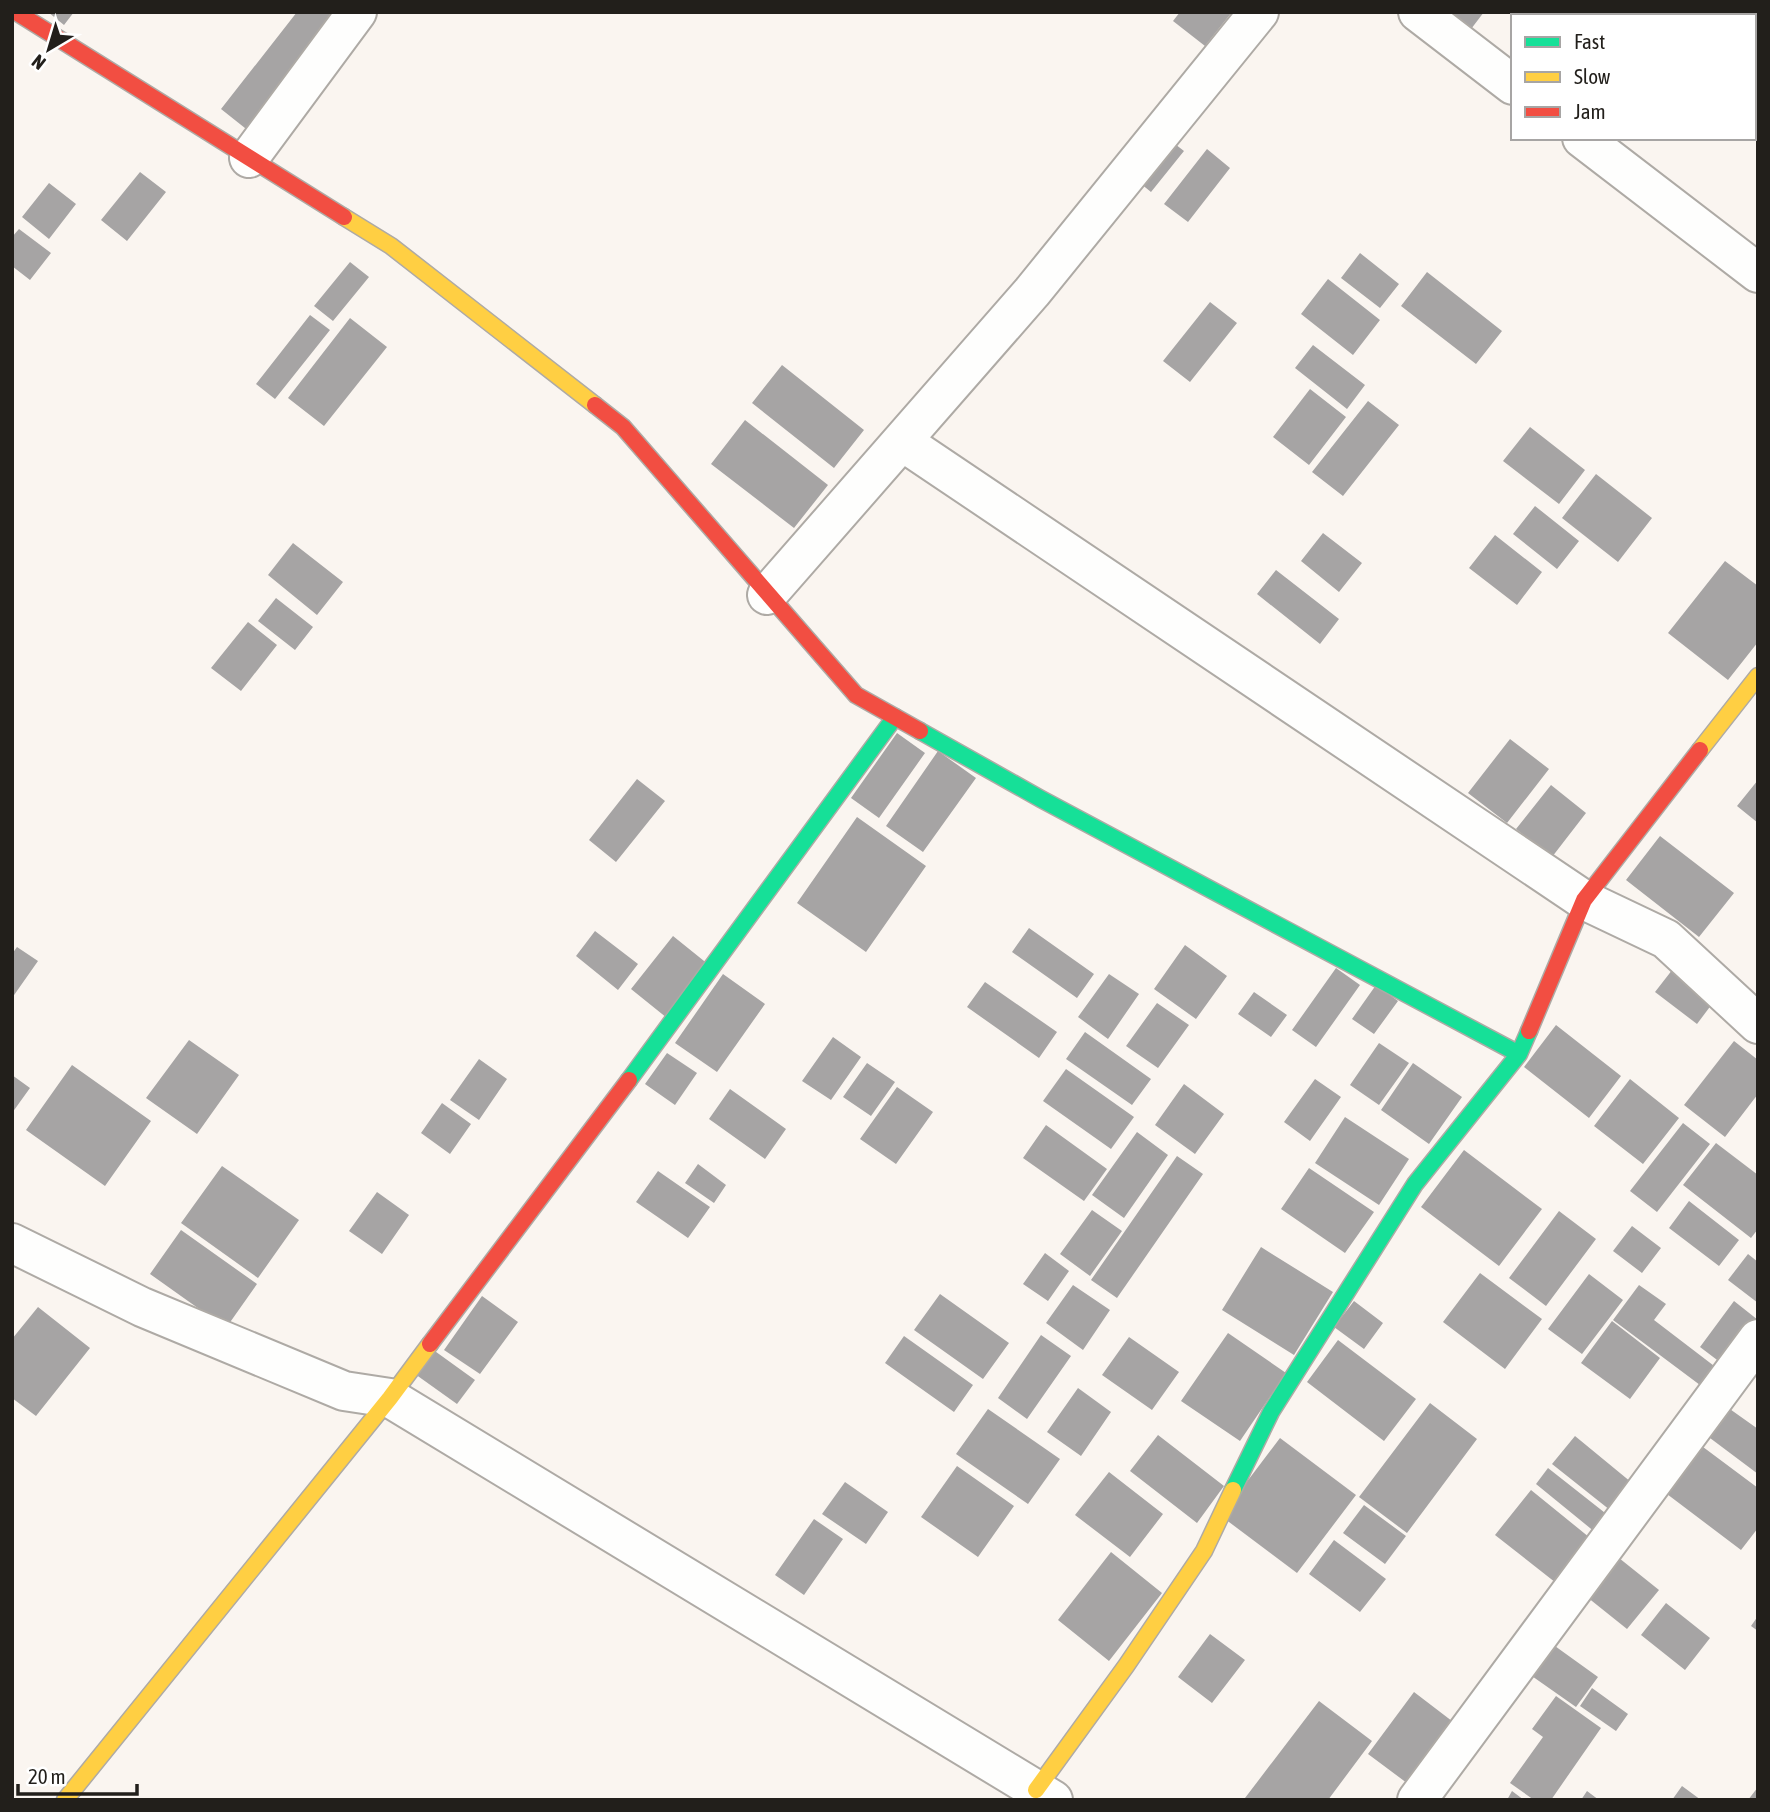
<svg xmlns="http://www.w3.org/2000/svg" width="1770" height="1812" font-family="'Asap Condensed',sans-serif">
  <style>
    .building { fill: #a6a4a4 }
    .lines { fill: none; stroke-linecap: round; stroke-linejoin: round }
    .street-casing { stroke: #aeaaa5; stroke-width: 42 }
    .fast-casing { stroke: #aeaaa5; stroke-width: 19 }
    .slow-casing { stroke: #aeaaa5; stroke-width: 19 }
    .jam-casing { stroke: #aeaaa5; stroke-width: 19 }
    .street { stroke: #fefefd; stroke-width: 38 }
    .fast { stroke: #16e098; stroke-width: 16 }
    .slow { stroke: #ffcf43; stroke-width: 16 }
    .jam { stroke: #f24e42; stroke-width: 16 }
  </style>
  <rect width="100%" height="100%" fill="#faf5f0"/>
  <path class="building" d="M 48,12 L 74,12 L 64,25 Z
    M 297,12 L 327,12 L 343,24 L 255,136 L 221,109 Z
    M 1180,12 L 1232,12 L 1205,46 L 1173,21 Z
    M 1442,12 L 1484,12 L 1468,33 Z
    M 1162,134 L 1184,151 L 1151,192 L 1130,175 Z
    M 1207,149 L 1230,168 L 1188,222 L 1164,204 Z
    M 140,172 L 166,192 L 127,241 L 101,220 Z
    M 49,183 L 76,204 L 49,239 L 22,217 Z
    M 19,229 L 51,253 L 30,280 L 12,266 L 12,237 Z
    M 1360,253 L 1399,284 L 1380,308 L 1341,278 Z
    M 350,262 L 369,277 L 333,321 L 314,306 Z
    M 1427,272 L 1502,331 L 1476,364 L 1401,306 Z
    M 1328,279 L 1380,320 L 1353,355 L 1301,314 Z
    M 1210,302 L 1237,323 L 1190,382 L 1163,361 Z
    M 310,315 L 330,330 L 275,399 L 256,384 Z
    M 350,318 L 387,347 L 324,426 L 288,398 Z
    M 1313,345 L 1365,385 L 1347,409 L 1295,368 Z
    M 782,365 L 864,430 L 834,468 L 752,403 Z
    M 1310,389 L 1346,417 L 1309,465 L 1273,437 Z
    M 1368,401 L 1399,425 L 1343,496 L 1312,472 Z
    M 745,420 L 828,485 L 794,528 L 711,464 Z
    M 1530,427 L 1585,470 L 1559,504 L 1503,461 Z
    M 1596,474 L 1652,518 L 1618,562 L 1562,518 Z
    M 1535,506 L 1579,541 L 1557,569 L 1513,534 Z
    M 1323,533 L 1362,563 L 1339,592 L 1301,561 Z
    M 1495,535 L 1542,572 L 1517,605 L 1469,568 Z
    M 293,543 L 343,582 L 317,615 L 268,575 Z
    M 1725,561 L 1758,586 L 1756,589 L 1758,642 L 1728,680 L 1668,633 Z
    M 1276,570 L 1339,619 L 1320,644 L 1257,594 Z
    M 276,598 L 313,627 L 295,650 L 258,621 Z
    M 248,622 L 277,645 L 241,691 L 211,668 Z
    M 897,733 L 925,753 L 879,818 L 851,798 Z
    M 1510,739 L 1549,769 L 1507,823 L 1468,793 Z
    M 938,751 L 976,778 L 923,852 L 886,826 Z
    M 637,779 L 665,801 L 616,862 L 589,840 Z
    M 1758,780 L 1758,823 L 1737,806 Z
    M 1551,785 L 1586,813 L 1552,857 L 1516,829 Z
    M 857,817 L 926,866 L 866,952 L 797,903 Z
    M 1660,836 L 1734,893 L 1699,937 L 1626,880 Z
    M 1029,928 L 1094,974 L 1077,998 L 1012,952 Z
    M 595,931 L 638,964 L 618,990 L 576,956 Z
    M 673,936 L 709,965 L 667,1018 L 631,989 Z
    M 1185,945 L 1227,976 L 1196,1019 L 1154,989 Z
    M 17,947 L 38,961 L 12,998 L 12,954 Z
    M 1676,965 L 1718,996 L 1697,1024 L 1655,992 Z
    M 1336,968 L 1360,985 L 1316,1047 L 1292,1030 Z
    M 723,974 L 765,1004 L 717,1072 L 675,1043 Z
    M 1109,974 L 1139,994 L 1108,1039 L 1078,1017 Z
    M 985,982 L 1057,1032 L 1039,1058 L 967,1007 Z
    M 1376,985 L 1398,1001 L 1374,1034 L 1352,1019 Z
    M 1254,992 L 1287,1015 L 1271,1037 L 1238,1014 Z
    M 1157,1003 L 1189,1025 L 1158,1068 L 1126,1046 Z
    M 1556,1025 L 1621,1076 L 1589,1118 L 1524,1067 Z
    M 1085,1032 L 1151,1079 L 1132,1105 L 1066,1059 Z
    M 833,1037 L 861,1057 L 831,1100 L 802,1081 Z
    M 189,1040 L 239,1075 L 197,1134 L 146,1098 Z
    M 1734,1041 L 1758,1060 L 1758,1094 L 1725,1137 L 1684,1105 Z
    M 1379,1043 L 1409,1063 L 1379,1105 L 1350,1085 Z
    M 667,1053 L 697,1073 L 675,1105 L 645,1084 Z
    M 479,1059 L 507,1079 L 479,1120 L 450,1100 Z
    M 867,1063 L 895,1082 L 871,1116 L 843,1097 Z
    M 1413,1063 L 1462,1097 L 1429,1144 L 1381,1110 Z
    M 72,1065 L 151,1121 L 105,1186 L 26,1130 Z
    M 1066,1069 L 1134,1117 L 1111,1149 L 1043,1101 Z
    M 12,1075 L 30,1088 L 12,1113 Z
    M 1315,1079 L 1341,1097 L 1310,1141 L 1284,1122 Z
    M 1630,1079 L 1679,1118 L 1643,1164 L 1594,1126 Z
    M 1184,1084 L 1224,1114 L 1195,1154 L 1155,1125 Z
    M 897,1087 L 933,1112 L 896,1164 L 860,1139 Z
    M 730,1089 L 786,1129 L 765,1159 L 709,1119 Z
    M 442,1103 L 471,1124 L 450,1154 L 421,1133 Z
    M 1345,1117 L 1409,1159 L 1379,1205 L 1315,1163 Z
    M 1683,1123 L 1710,1144 L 1657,1212 L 1630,1191 Z
    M 1046,1125 L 1107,1169 L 1084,1201 L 1023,1158 Z
    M 1137,1132 L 1168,1155 L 1124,1218 L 1092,1195 Z
    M 1716,1143 L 1758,1175 L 1758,1229 L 1751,1238 L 1683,1185 Z
    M 1464,1150 L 1542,1209 L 1499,1266 L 1421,1207 Z
    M 1177,1156 L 1203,1174 L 1117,1298 L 1091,1280 Z
    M 698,1164 L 726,1185 L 714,1203 L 685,1183 Z
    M 222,1166 L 299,1220 L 258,1278 L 181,1223 Z
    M 1309,1168 L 1374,1212 L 1345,1253 L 1281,1209 Z
    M 658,1171 L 710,1207 L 688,1238 L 636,1202 Z
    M 377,1192 L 409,1215 L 382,1254 L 349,1231 Z
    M 1689,1201 L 1739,1240 L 1719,1266 L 1669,1228 Z
    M 1092,1210 L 1122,1231 L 1090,1276 L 1060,1254 Z
    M 1559,1211 L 1596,1239 L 1546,1306 L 1509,1278 Z
    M 1632,1226 L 1661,1248 L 1642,1273 L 1613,1251 Z
    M 181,1230 L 257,1284 L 226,1328 L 150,1274 Z
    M 1261,1247 L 1333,1292 L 1294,1355 L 1222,1310 Z
    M 1045,1253 L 1069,1271 L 1048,1301 L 1023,1284 Z
    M 1748,1254 L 1758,1262 L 1758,1303 L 1728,1280 Z
    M 1480,1273 L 1542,1319 L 1505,1369 L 1443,1322 Z
    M 1589,1274 L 1623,1300 L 1582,1354 L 1548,1329 Z
    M 1073,1285 L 1110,1310 L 1083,1350 L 1046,1323 Z
    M 1639,1285 L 1666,1304 L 1654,1320 L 1722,1372 L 1708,1391 L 1613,1320 Z
    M 940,1294 L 1009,1343 L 983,1379 L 914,1330 Z
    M 482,1296 L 518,1322 L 480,1374 L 444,1350 Z
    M 1354,1301 L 1383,1323 L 1364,1349 L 1334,1327 Z
    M 1734,1301 L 1758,1320 L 1758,1331 L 1729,1369 L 1700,1347 Z
    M 38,1307 L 90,1348 L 36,1416 L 12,1398 L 12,1339 Z
    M 1612,1321 L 1660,1358 L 1630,1399 L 1581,1363 Z
    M 1228,1333 L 1286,1373 L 1240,1441 L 1181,1401 Z
    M 1041,1335 L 1071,1356 L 1027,1419 L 998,1398 Z
    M 904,1336 L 973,1385 L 954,1412 L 885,1363 Z
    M 1129,1337 L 1179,1372 L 1152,1410 L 1102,1375 Z
    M 1338,1340 L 1416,1399 L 1384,1441 L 1307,1382 Z
    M 432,1349 L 475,1380 L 457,1404 L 415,1374 Z
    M 1078,1388 L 1111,1412 L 1081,1456 L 1047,1432 Z
    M 1430,1403 L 1477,1439 L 1407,1533 L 1359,1497 Z
    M 1727,1407 L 1758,1429 L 1758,1474 L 1706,1435 Z
    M 988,1409 L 1060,1459 L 1028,1504 L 956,1454 Z
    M 1158,1435 L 1224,1486 L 1197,1523 L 1130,1471 Z
    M 1575,1436 L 1637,1487 L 1615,1514 L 1552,1464 Z
    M 1280,1438 L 1356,1495 L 1297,1573 L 1221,1516 Z
    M 1699,1444 L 1758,1488 L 1758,1528 L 1741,1550 L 1663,1491 Z
    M 957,1466 L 1014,1506 L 978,1557 L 921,1517 Z
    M 1548,1468 L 1614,1520 L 1601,1537 L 1536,1484 Z
    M 1109,1472 L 1163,1514 L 1130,1557 L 1075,1515 Z
    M 845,1482 L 888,1512 L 866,1544 L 822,1514 Z
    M 1531,1490 L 1600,1546 L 1565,1590 L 1495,1535 Z
    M 1364,1505 L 1406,1536 L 1385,1564 L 1343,1533 Z
    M 814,1519 L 843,1539 L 804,1595 L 775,1575 Z
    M 1334,1540 L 1386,1579 L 1360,1612 L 1309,1574 Z
    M 1111,1552 L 1162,1593 L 1109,1661 L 1058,1620 Z
    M 1614,1554 L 1659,1590 L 1627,1629 L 1582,1593 Z
    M 1666,1603 L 1710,1638 L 1685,1670 L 1641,1635 Z
    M 1758,1616 L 1758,1631 L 1751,1626 Z
    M 1210,1634 L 1245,1660 L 1212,1703 L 1178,1677 Z
    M 1541,1636 L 1598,1677 L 1576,1707 L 1519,1667 Z
    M 1592,1688 L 1628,1714 L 1616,1731 L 1580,1706 Z
    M 1414,1692 L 1465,1731 L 1419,1792 L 1368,1754 Z
    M 1556,1696 L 1601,1728 L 1551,1800 L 1534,1800 L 1510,1783 L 1543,1737 L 1532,1729 Z
    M 1319,1701 L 1372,1741 L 1328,1800 L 1248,1800 L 1245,1798 Z
    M 1682,1786 L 1701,1800 L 1672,1800 Z
    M 1758,1787 L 1758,1800 L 1748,1800 Z
    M 1512,1791 L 1524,1800 L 1507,1800 Z
    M 1587,1791 L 1599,1800 L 1581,1800 Z"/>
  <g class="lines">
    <defs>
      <path id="street" d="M 1418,12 L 1513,85
        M 1582,138 L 1758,273
        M 249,158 L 357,12
        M 903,442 L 1584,900 L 1666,939 L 1758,1024
        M 767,595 L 1032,292 L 1259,12
        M 12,1243 L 142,1307 L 344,1391 L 390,1398 L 1053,1800
        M 1417,1800 L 1758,1339"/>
      <path id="fast" d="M 920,731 L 1041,799 L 1519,1054
        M 629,1080 L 895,717
        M 1233,1490 L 1271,1412 L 1415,1184 L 1519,1054 L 1529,1031"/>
      <path id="slow" d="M 344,217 L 391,246 L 595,405
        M 1700,750 L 1758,676
        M 1036,1790 L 1126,1666 L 1204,1551 L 1233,1490
        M 65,1800 L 390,1398 L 430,1344"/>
      <path id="jam" d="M 16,12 L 344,217
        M 595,405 L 623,427 L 856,695 L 920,731
        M 1529,1031 L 1584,900 L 1700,750
        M 430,1344 L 629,1080"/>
    </defs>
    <use href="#street" class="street-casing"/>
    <use href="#fast" class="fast-casing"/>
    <use href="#slow" class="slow-casing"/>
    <use href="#jam" class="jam-casing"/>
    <use href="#street" class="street"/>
    <use href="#fast" class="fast"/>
    <use href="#slow" class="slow"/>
    <use href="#jam" class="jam"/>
  </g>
  <rect width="1770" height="1812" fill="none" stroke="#221f1b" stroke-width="28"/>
  <rect x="1511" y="14" width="245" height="126" fill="#ffffff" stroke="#a7a5a4" stroke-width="2"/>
  <rect x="1525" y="37" width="35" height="10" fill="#16e098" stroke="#a7a5a4" stroke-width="2"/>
  <text x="1574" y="49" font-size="21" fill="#221f1b">Fast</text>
  <rect x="1525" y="72" width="35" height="10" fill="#ffcf43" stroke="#a7a5a4" stroke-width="2"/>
  <text x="1574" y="84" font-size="21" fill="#221f1b">Slow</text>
  <rect x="1525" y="107" width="35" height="10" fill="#f24e42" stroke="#a7a5a4" stroke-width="2"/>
  <text x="1574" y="119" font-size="21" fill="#221f1b">Jam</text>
  <g transform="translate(49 49) rotate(218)" stroke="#ffffff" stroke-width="5" paint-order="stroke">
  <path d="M0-5L12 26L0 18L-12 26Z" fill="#221f1b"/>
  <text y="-10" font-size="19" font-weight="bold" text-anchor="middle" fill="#221f1b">N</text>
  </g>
  <path d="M18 1784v10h119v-10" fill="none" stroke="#221f1b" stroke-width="3.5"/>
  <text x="28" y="1784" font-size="21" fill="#221f1b" stroke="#ffffff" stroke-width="5" paint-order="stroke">20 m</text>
</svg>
